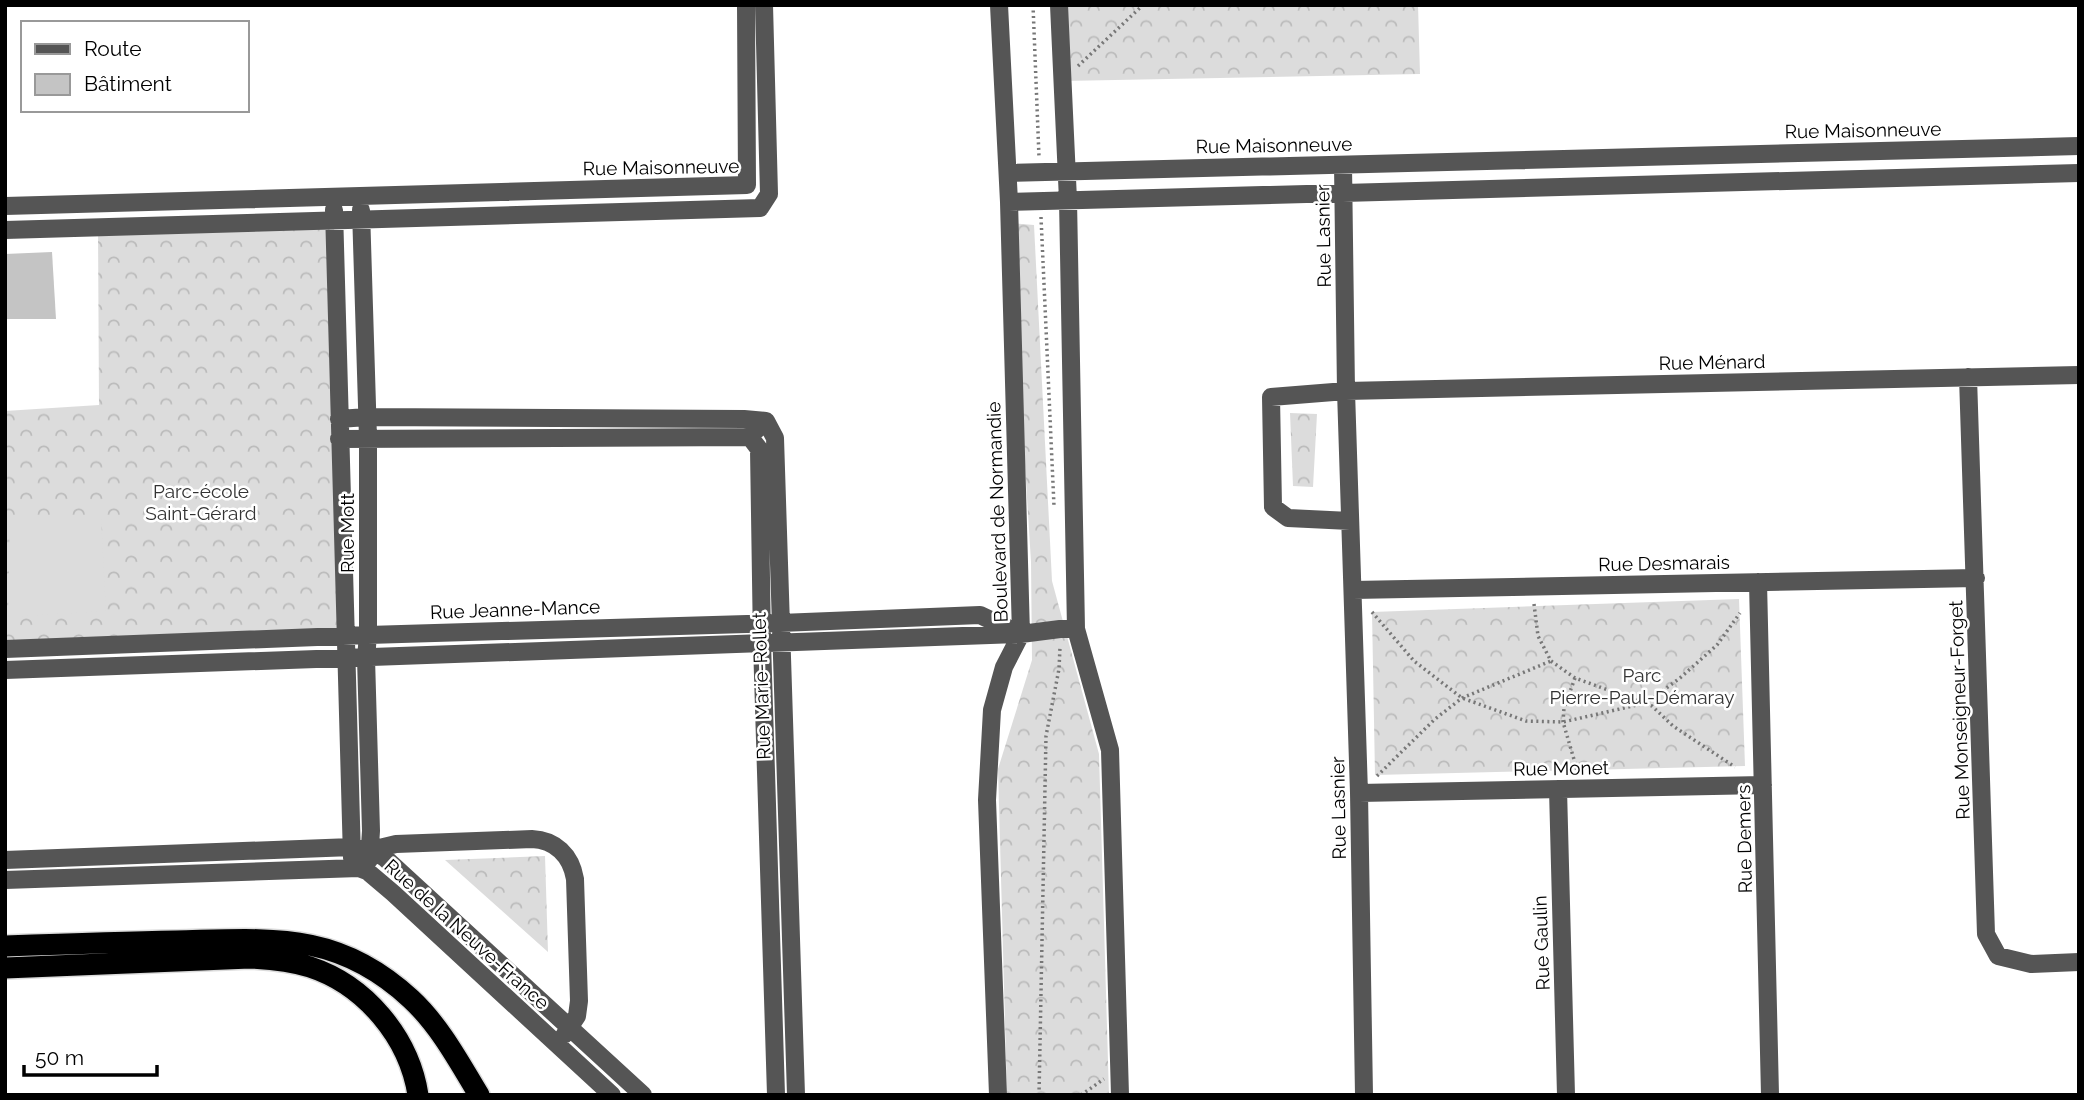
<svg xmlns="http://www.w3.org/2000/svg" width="2084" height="1100" font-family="Raleway,sans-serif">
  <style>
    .forest { fill: url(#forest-crowns) }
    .pitch { fill: #dcdcdc }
    .building { fill: #c4c4c4 }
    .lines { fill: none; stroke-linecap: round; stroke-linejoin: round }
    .highway-casing { stroke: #dbdbdb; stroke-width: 24 }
    .path { stroke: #777; stroke-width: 3.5; stroke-dasharray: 2 3.5; stroke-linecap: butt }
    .minor { stroke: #555; stroke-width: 18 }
    .highway { stroke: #000; stroke-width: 21 }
    .labels { text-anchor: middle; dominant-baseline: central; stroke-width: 5; stroke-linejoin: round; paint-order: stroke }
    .street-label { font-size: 19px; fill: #000; stroke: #fff }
    .park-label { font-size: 19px; fill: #333; stroke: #fff }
  </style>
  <defs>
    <pattern id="forest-crowns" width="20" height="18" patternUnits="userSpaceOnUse" patternTransform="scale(1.75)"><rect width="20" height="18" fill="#dcdcdc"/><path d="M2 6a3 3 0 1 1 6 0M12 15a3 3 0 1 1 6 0" fill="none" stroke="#bbb"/></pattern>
  </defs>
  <rect width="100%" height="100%" fill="#fff"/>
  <path class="forest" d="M 1059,5 L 1418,5 L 1420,74 L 1063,81 Z
    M 334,221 L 344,634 L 5,650 L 5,411 L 99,405 L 98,229 Z
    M 1010,223 L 1034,225 L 1052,581 L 1099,754 L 1109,1095 L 1007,1095 L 998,769 L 1032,660 L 1031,562 Z
    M 1290,413 L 1317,414 L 1313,487 L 1293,486 Z
    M 1739,599 L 1745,766 L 1375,775 L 1372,612 Z
    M 545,856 L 548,952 L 445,860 Z"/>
  <path class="pitch" d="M 10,515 L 101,515 L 106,611 L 8,617 Z"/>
  <path class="building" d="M 52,252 L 56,319 L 5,319 L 5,254 Z"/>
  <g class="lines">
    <defs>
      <path id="highway" d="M 5,946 C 62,944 119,942 176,941 C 269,939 337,930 411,999 C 440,1026 459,1062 479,1095
        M 5,968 L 250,958 C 270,959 291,961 310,967 C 365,985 409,1037 418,1095"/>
    </defs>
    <use href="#highway" class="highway-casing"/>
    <path class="path" d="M 1033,5 L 1039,157
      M 1078,66 L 1143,5
      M 1041,217 L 1054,506
      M 1534,604 L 1538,636 L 1551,661 L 1575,678 L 1652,706 L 1673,726 L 1735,767
      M 1372,612 L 1414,661 L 1462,698 L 1526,721 L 1563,722 L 1646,703 L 1680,678 L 1717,645 L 1740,613
      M 1575,678 L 1564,708 L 1563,722 L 1578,773
      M 1377,776 L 1435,719 L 1462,698 L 1551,661
      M 1039,1095 L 1046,736 L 1059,669 L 1060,647
      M 1081,1095 L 1104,1079"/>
    <path class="minor" d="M 746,5 L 747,185
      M 1059,5 L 1068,200 L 1076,629 L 1110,750 L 1120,1095
      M 1343,165 L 1346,391 L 1359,793 L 1364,1095
      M 1008,173 L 2079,146
      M 1009,202 L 2079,173
      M 5,206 L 747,185
      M 760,208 L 769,194 L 764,5
      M 334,210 L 352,858
      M 361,210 L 368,438 L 368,635 L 366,658 L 371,831 L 369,860
      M 5,230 L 760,208
      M 1968,377 L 1986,934 L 1998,956 L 2031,964 L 2079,962
      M 339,419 L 367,417 L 744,419 L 766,421
      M 766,421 L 775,438 L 796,1095
      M 750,437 L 759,449 L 762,643 L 776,1095
      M 339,439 L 750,437 L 758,428
      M 1350,521 L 1288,518 L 1273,507 L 1271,397 L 1346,391 L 2079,375
      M 1758,582 L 1770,1095
      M 1353,590 L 1976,578
      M 5,649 L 368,635 L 780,623 L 980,615 L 1018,633
      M 5,670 L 1021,634 L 1060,629 L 1076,629
      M 1558,789 L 1566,1095
      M 1359,793 L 1763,785
      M 371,850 L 396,844 L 532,839 C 555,840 571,855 575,879 L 579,1001 L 577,1016 L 565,1034
      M 5,860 L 352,847 L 371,850 L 385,858 L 643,1095
      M 5,880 L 359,868 L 367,871 L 393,893 L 612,1095
      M 998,1095 L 987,800 L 992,710 L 1004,667 L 1021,634 L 1009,202 L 999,5"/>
    <use href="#highway" class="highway"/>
  </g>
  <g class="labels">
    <g class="street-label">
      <text transform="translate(1863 130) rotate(-1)">Rue Maisonneuve</text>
      <text transform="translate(1274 145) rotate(-1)">Rue Maisonneuve</text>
      <text transform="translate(661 167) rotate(-1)">Rue Maisonneuve</text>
      <text transform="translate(1323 236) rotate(-91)">Rue Lasnier</text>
      <text transform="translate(1712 362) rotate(-1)">Rue Ménard</text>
      <text transform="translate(997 512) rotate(-92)">Boulevard de Normandie</text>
      <text transform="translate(347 533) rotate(-90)">Rue Mott</text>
      <text transform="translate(1664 563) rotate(-1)">Rue Desmarais</text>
      <text transform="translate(515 609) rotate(-2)">Rue Jeanne-Mance</text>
      <text transform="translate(761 686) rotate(-92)">Rue Marie-Rollet</text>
      <text transform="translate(1959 710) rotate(-92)">Rue Monseigneur-Forget</text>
      <text transform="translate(1561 768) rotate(-1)">Rue Monet</text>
      <text transform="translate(1338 808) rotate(-91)">Rue Lasnier</text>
      <text transform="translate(1744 839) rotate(-91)">Rue Demers</text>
      <text transform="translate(467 934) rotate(42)">Rue de la Neuve-France</text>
      <text transform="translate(1541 943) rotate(-92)">Rue Gaulin</text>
    </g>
    <g class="park-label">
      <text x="201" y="491">Parc-école<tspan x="201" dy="22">Saint-Gérard</tspan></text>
      <text x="1642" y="675">Parc<tspan x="1642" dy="22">Pierre-Paul-Démaray</tspan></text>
    </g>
  </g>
  <rect width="2084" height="1100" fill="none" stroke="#000000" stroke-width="14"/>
  <rect x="21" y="21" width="228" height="91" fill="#ffffff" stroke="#999999" stroke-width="2"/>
  <rect x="35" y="44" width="35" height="10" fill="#555555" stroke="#999999" stroke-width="2"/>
  <text x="84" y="56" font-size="21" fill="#000000">Route</text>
  <rect x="35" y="74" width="35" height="21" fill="#c4c4c4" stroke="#999999" stroke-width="2"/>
  <text x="84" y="91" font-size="21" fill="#000000">Bâtiment</text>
  <path d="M24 1065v10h133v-10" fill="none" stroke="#000000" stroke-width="3.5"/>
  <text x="35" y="1065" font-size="21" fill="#000000" stroke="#ffffff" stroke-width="5" paint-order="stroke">50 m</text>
</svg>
